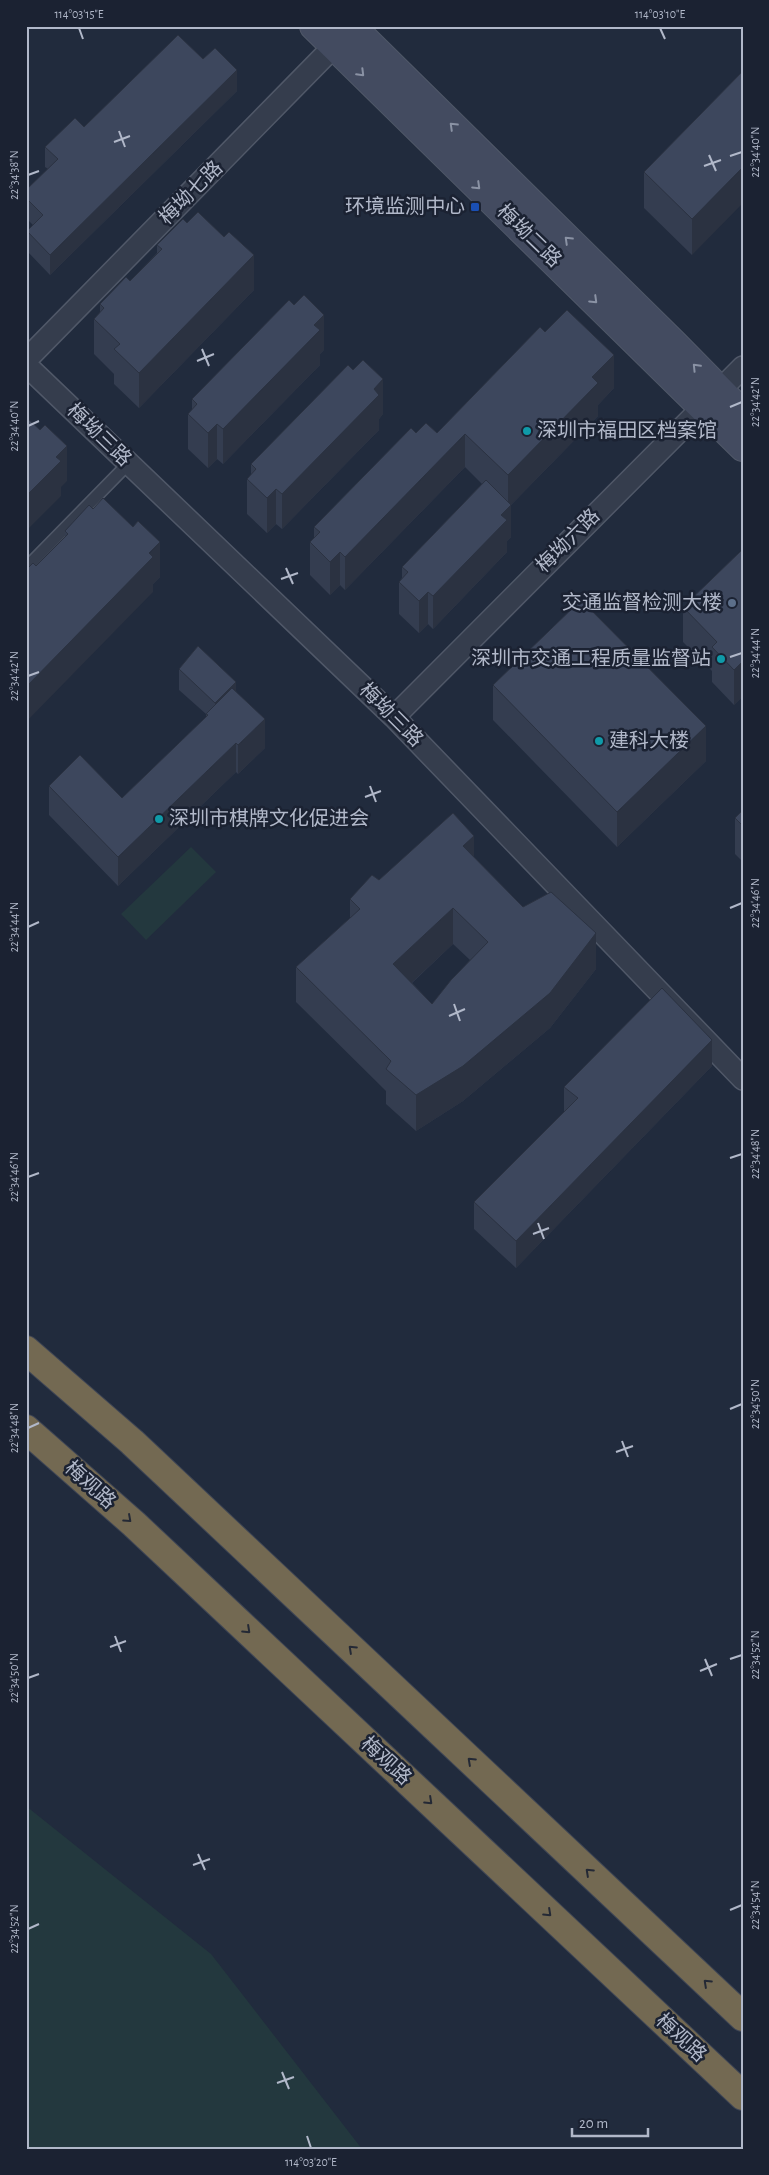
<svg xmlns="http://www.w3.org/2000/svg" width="769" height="2175" font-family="'Alegreya Sans','Noto Sans SC',sans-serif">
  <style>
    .green { fill: #23383e }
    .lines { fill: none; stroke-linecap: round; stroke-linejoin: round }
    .lane-casing { stroke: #505868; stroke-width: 14 }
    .street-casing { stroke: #505868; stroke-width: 24 }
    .secondary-casing { stroke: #505868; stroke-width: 30 }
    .highway-casing { stroke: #3e4555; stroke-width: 30 }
    .lane { stroke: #353d4d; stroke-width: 11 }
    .street { stroke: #353d4d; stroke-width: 21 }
    .secondary { stroke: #434b60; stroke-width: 28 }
    .highway { stroke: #736952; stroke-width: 28 }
    .wall { fill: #343d50; fill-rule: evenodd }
    .shaded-wall { fill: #2b3241 }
    .building { fill: #3d475d; stroke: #2b3241; fill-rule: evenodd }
    .oneway { stroke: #8a92a4 }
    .oneway2 { stroke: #242935 }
    .ticks { fill: none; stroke: #b1b8c9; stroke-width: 2 }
    .transit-dot { fill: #1a4fb4; stroke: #1b2232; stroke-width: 2 }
    .culture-dot { fill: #0f9aa8; stroke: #1b2232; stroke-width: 2 }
    .service-dot { fill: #5c6f8a; stroke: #1b2232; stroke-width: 2 }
    .labels { text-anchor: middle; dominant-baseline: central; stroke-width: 5; stroke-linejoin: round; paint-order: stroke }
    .street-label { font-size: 20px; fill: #b1b8c9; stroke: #1b2232 }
    .poi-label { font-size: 20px; fill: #b1b8c9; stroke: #1b2232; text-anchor: end }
    .neatline { fill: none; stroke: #b1b8c9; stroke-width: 2 }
    .ticks-label { font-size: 12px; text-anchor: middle; fill: #b1b8c9 }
  </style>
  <rect width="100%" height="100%" fill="#212b3d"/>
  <path class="green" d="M 191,847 L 216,872 L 146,940 L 121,914 Z
    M 26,1806 L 211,1954 L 362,2149 L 26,2149 Z"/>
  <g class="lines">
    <defs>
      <path id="lane" d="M 26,568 L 129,463"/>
      <path id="street" d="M 26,360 L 345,35
        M 26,365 L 394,717 L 743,1079
        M 394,717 L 743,367"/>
      <path id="secondary" d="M 314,26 L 743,447
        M 351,26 L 674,344 L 743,414"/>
      <path id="highway" d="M 26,1350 L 132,1442 L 743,2017
        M 26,1429 L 134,1524 L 743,2096"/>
    </defs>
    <use href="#lane" class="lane-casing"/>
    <use href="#street" class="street-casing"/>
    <use href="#secondary" class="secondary-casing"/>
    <use href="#highway" class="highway-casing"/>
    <use href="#lane" class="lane"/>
    <use href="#street" class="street"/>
    <use href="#secondary" class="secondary"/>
    <use href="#highway" class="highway"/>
  </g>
  <path class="wall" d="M 203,59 L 237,91 L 50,275 L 27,251 L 27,231 L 33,225 L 26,218 L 26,190 L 48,169 L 45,167 L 45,147 L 84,127 Z
    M 743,71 L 692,255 L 644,208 L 644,172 Z
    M 187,223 L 254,290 L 139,408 L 114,384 L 114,374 L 94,354 L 94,319 L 100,313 L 100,304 L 130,281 L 157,253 L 157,245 Z
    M 545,332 L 614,388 L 598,405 L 598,416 L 511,505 L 511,537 L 507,541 L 507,552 L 433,629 L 428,624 L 419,633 L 399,614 L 399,582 L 402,578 L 402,567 L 482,484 L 465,467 L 345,590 L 340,585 L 330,595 L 310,575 L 310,542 L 314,538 L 314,527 L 416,433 L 437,433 Z
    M 324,350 L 320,354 L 320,365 L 223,464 L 217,459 L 208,468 L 188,449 L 188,414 L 192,410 L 192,399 Z
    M 383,414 L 379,419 L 379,430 L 282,529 L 276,524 L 267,533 L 247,514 L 247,479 L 251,475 L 251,464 Z
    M 65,531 L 160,577 L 153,584 L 153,592 L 36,566 L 65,538 Z
    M 743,549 L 743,696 L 734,705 L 712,682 L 712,671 L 683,642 L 683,607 Z
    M 179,669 L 236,691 L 265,748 L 238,774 L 236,772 L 118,886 L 49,815 L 49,786 L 122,798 L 206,717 L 206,714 L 179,690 Z
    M 493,685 L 706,761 L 617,847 L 493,720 Z
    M 743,810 L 743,862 L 735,854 L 735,818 Z
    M 474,857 L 523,907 L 596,969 L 550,1028 L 463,1101 L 416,1131 L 386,1104 L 386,1091 L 296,1002 L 296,967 L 350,918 L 350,899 L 379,880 ZM 453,944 L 470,960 L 432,1004 L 412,983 Z
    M 712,1066 L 516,1268 L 474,1229 L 474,1202 L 564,1112 L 564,1087 Z"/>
  <path class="shaded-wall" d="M 237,70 L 237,91 L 50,275 L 50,255 Z
    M 743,167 L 743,203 L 692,255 L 692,219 Z
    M 254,255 L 254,290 L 139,408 L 139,373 Z
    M 324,315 L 324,350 L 320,354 L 320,365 L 223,464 L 223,429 L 314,325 Z
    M 614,355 L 614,388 L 598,405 L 598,416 L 508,508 L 508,475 L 592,377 Z
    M 383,379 L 383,414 L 379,419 L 379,430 L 282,529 L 282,494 Z
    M 217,424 L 217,459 L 208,468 L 208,433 Z
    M 465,434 L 465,467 L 345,590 L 345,557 Z
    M 67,446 L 67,481 L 61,487 L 61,496 L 26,531 L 26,496 L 56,457 Z
    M 276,489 L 276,524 L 267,533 L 267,498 Z
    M 511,505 L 511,537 L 507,541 L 507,552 L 433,629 L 433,596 L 501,515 Z
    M 160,542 L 160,577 L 153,584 L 153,592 L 26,722 L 26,687 Z
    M 340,552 L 340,585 L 330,595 L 330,562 Z
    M 428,592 L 428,624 L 419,633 L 419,601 Z
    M 743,661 L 743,696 L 734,705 L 734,670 Z
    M 236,682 L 236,702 L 215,723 L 215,703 Z
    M 265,719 L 265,748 L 238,774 L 238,745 Z
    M 706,726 L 706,761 L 617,847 L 617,812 Z
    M 236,743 L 236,772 L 118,886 L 118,857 Z
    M 474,836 L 474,871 L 463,846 Z
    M 453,908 L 453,944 L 393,1000 L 393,964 Z
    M 596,933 L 596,969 L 550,1028 L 463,1101 L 416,1131 L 416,1095 Z
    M 712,1040 L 712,1066 L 516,1268 L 516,1241 Z"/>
  <path class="building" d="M 178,35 L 203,59 L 215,48 L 237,70 L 50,255 L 27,231 L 43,215 L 26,198 L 26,190 L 58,159 L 45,147 L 75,118 L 84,127 Z
    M 743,71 L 743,167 L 692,219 L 644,172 Z
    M 198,212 L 224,237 L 229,232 L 254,255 L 139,373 L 114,349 L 120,344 L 94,319 L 104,308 L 100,304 L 126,277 L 130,281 L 162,249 L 157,245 L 183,219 L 187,223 Z
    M 304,295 L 324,315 L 314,325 L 320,330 L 223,429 L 217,424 L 208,433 L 188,414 L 197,404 L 192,399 L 289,300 L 294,305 Z
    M 567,310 L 614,355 L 592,377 L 598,383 L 508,475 L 465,434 L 345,557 L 340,552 L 330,562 L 310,542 L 320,532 L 314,527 L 411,428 L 416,433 L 426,423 L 437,433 L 540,327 L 545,332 Z
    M 363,360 L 383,379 L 374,389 L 379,395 L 282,494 L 276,489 L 267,498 L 247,479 L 256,469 L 251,464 L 348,365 L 353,370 Z
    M 26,417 L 40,430 L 45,425 L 67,446 L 56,457 L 61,461 L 26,496 Z
    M 486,480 L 511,505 L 501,515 L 507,520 L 433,596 L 428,592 L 419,601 L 399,582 L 408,572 L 402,567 Z
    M 103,498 L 133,527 L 138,521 L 160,542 L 149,553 L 153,557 L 26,687 L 26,570 L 33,563 L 36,566 L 68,534 L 65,531 L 89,505 L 93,509 Z
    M 743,549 L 743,661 L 734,670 L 712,647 L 717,642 L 683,607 Z
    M 581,600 L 706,726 L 617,812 L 493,685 Z
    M 198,646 L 236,682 L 215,703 L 179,669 Z
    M 232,688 L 265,719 L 238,745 L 236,743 L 118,857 L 49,786 L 80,755 L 122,798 L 208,715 L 206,714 Z
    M 743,810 L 743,826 L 735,818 Z
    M 453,813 L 474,836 L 463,846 L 523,907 L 551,892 L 596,933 L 550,993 L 463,1066 L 416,1095 L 386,1069 L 391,1061 L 296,967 L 360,909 L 350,899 L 372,875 L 379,880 ZM 453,908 L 488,942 L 451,980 L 432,1004 L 393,964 Z
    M 662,988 L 712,1040 L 516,1241 L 474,1202 L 578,1098 L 564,1087 Z"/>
  <defs><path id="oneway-chevron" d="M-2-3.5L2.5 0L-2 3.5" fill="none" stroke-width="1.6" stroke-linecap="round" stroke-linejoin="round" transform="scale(1.25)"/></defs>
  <g class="oneway">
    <use href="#oneway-chevron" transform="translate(361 73) rotate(45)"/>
    <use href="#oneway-chevron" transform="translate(453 126) rotate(-136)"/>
    <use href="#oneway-chevron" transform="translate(477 186) rotate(44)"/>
    <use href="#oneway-chevron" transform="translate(568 240) rotate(-136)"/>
    <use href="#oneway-chevron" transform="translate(594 300) rotate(44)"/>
    <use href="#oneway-chevron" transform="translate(696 367) rotate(-134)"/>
  </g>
  <g class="oneway2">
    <use href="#oneway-chevron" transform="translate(128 1519) rotate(42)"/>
    <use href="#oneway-chevron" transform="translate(247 1630) rotate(43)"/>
    <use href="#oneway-chevron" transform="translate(352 1649) rotate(-137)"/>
    <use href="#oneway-chevron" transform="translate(471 1761) rotate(-137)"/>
    <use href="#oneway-chevron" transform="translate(429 1801) rotate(43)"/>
    <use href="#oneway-chevron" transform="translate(589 1872) rotate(-137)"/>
    <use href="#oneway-chevron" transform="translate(548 1913) rotate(43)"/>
    <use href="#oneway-chevron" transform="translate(707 1983) rotate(-137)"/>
  </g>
  <path class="ticks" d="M 79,28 L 83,39M 660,28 L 665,39M 119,131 L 125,147M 114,142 L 130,136M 709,155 L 716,171M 730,156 L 742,152M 704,166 L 721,160M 28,175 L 39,171M 202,349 L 209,366M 197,361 L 214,354M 730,407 L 742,402M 28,426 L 39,421M 286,568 L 293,584M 281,579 L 298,573M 730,657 L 742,653M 28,676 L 39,672M 370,786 L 376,802M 365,797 L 381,791M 730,908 L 742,903M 28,927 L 39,922M 454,1004 L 460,1021M 449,1016 L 465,1009M 730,1158 L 742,1154M 28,1177 L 39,1173M 538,1223 L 544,1239M 533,1234 L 549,1228M 730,1409 L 742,1404M 28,1428 L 39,1423M 622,1441 L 628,1457M 616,1452 L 633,1446M 115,1636 L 121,1652M 110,1647 L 126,1641M 705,1659 L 712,1676M 730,1659 L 742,1655M 700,1671 L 717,1664M 28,1678 L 39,1674M 198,1854 L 205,1870M 193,1865 L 210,1859M 730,1910 L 742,1905M 28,1929 L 39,1924M 282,2072 L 289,2089M 277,2083 L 294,2077M 307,2136 L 311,2148"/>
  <rect class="transit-dot" x="470" y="202" width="10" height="10" rx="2.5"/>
  <g class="culture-dot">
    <circle cx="527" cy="431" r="5"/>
    <circle cx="721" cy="659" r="5"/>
    <circle cx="599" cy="741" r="5"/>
    <circle cx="159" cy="819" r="5"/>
  </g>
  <circle class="service-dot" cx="732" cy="603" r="5"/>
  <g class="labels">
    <g class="street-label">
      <text transform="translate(191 193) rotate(-45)">梅坳七路</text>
      <text transform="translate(529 236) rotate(44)">梅坳二路</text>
      <text transform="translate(99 435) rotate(44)">梅坳三路</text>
      <text transform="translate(568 541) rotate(-45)">梅坳六路</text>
      <text transform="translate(391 715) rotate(45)">梅坳三路</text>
      <text transform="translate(90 1485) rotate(42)">梅观路</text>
      <text transform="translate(386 1761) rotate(43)">梅观路</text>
      <text transform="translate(681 2038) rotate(43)">梅观路</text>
    </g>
    <g class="poi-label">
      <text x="465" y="207">环境监测中心</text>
      <text x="537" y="431" text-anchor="start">深圳市福田区档案馆</text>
      <text x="722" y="603">交通监督检测大楼</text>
      <text x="711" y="659">深圳市交通工程质量监督站</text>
      <text x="609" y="741" text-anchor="start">建科大楼</text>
      <text x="169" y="819" text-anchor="start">深圳市棋牌文化促进会</text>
    </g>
  </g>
  <rect width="769" height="2175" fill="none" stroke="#1b2232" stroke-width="55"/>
  <path d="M572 2128v8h76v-8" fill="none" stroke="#b1b8c9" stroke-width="2.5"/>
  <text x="579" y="2128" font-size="15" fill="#b1b8c9" stroke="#1b2232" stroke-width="4" paint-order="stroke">20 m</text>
  <rect x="28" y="28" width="714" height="2120" class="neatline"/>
  <g class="ticks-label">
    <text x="79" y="18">114°03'15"E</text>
    <text x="660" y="18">114°03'10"E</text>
    <text transform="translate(755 152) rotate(-90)" y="4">22°34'40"N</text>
    <text transform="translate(14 175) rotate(-90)" y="4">22°34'38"N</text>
    <text transform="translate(755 402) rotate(-90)" y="4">22°34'42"N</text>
    <text transform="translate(14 426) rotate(-90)" y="4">22°34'40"N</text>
    <text transform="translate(755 653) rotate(-90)" y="4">22°34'44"N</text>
    <text transform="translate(14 676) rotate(-90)" y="4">22°34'42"N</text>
    <text transform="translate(755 903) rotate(-90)" y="4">22°34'46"N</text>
    <text transform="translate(14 927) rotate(-90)" y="4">22°34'44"N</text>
    <text transform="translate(755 1154) rotate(-90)" y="4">22°34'48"N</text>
    <text transform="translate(14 1177) rotate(-90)" y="4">22°34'46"N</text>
    <text transform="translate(755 1404) rotate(-90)" y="4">22°34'50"N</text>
    <text transform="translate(14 1428) rotate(-90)" y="4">22°34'48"N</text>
    <text transform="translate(755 1655) rotate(-90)" y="4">22°34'52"N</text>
    <text transform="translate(14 1678) rotate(-90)" y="4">22°34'50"N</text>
    <text transform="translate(755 1905) rotate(-90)" y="4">22°34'54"N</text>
    <text transform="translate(14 1929) rotate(-90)" y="4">22°34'52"N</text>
    <text x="311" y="2166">114°03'20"E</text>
  </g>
</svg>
